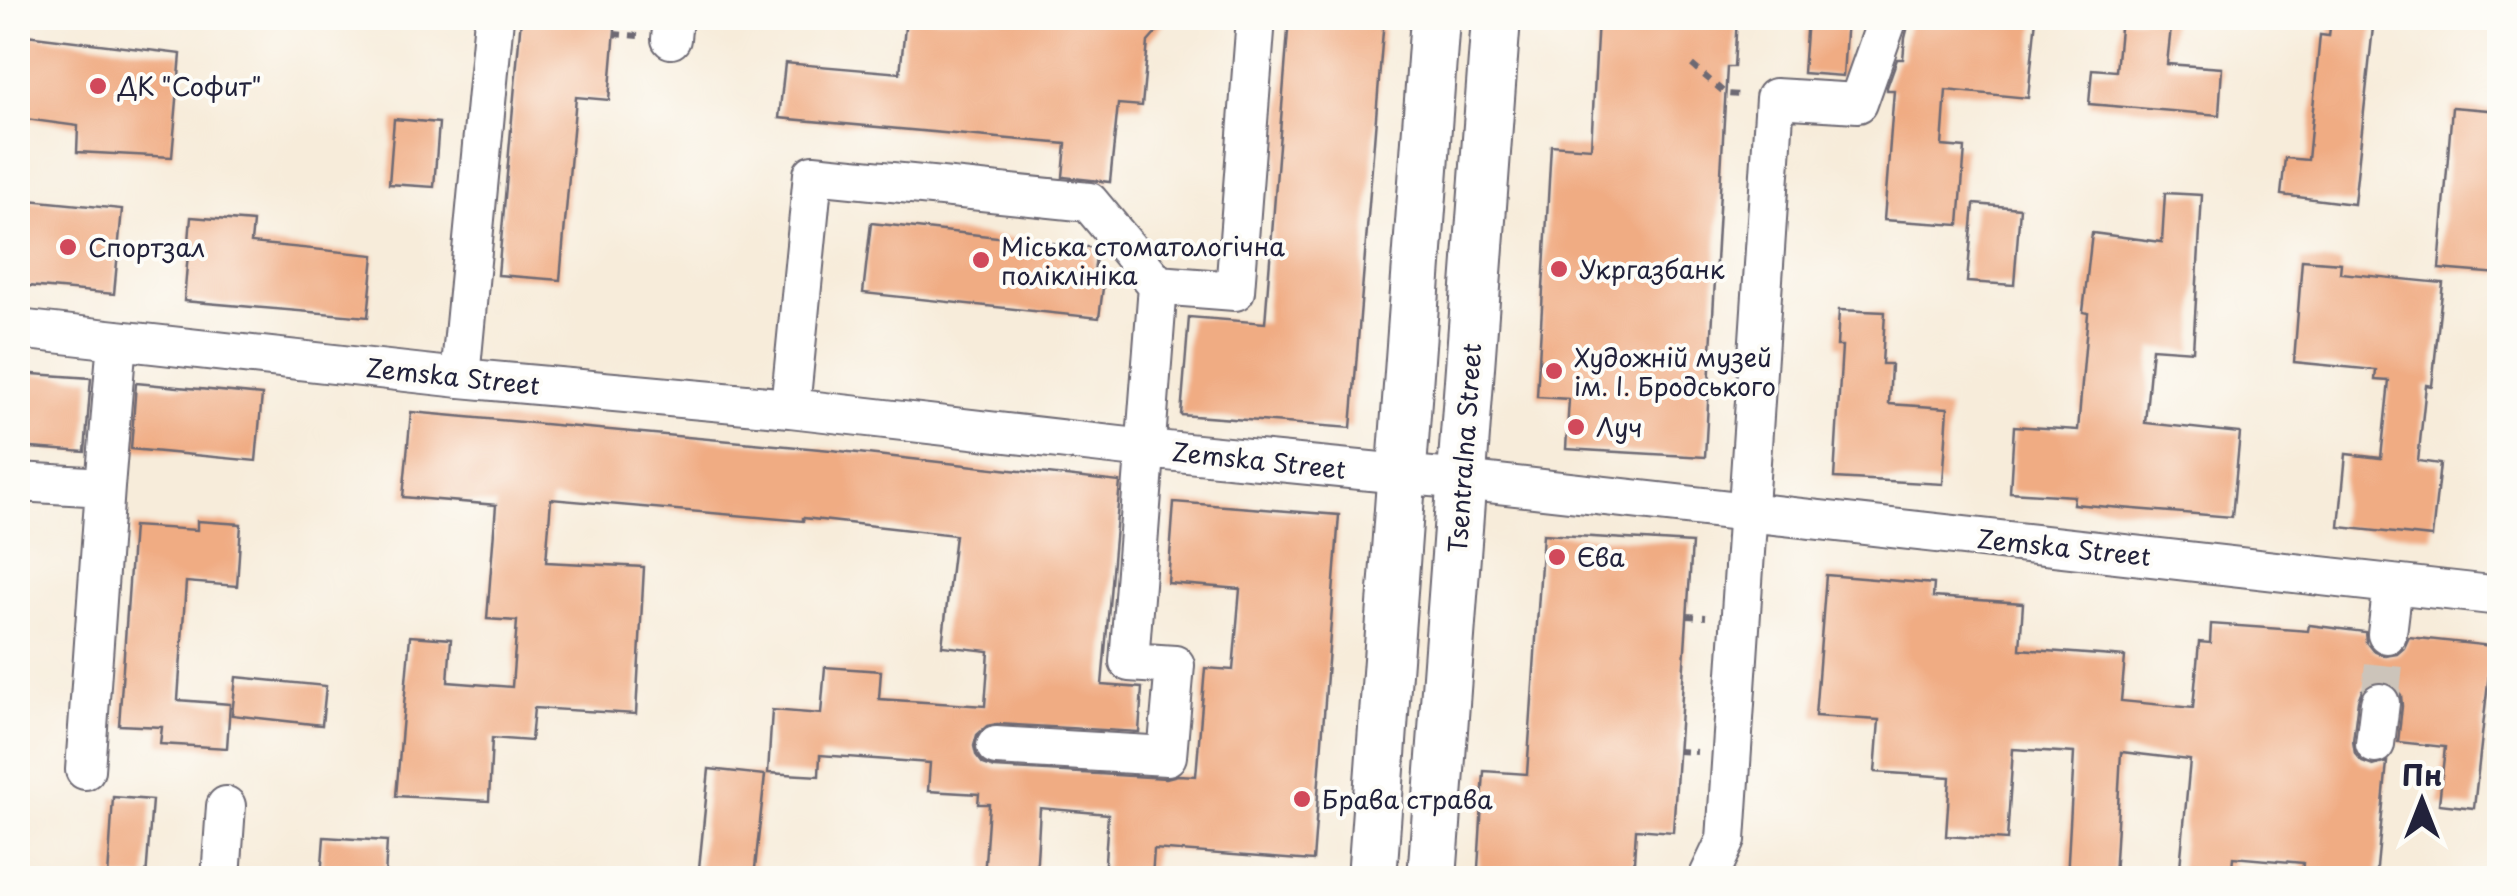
<svg xmlns="http://www.w3.org/2000/svg" width="2517" height="896" font-family="'Playpen Sans',sans-serif">
  <style>
    .building { fill: #f0ac83 }
    .lines { fill: none; stroke-linecap: round; stroke-linejoin: round }
    .minor-tunnel { stroke: #ccc4ba; stroke-width: 38; stroke-dasharray: 38 19; stroke-linecap: butt }
    .minor-casing { stroke: #6d6973; stroke-width: 42 }
    .major-casing { stroke: #6d6973; stroke-width: 52 }
    .path { stroke: #6d6973; stroke-width: 6; stroke-dasharray: 8 8; stroke-linecap: butt }
    .minor { stroke: #fff; stroke-width: 38 }
    .major { stroke: #fff; stroke-width: 48 }
    .poi-dot { fill: #d1495b; stroke: #fdfcf7; stroke-width: 4 }
    .labels { text-anchor: middle; dominant-baseline: central; stroke-width: 8; stroke-linejoin: round; paint-order: stroke }
    .poi-label { font-size: 25px; fill: #22223b; stroke: #fdfcf7; text-anchor: start }
    .street-label { font-size: 25px; fill: #22223b; stroke: #fdfcf7 }
  </style>
  <rect width="100%" height="100%" fill="#fdfcf7"/>
  <filter id="ink" filterUnits="userSpaceOnUse"><feTurbulence type="fractalNoise" baseFrequency=".01" numOctaves="2"/><feDisplacementMap in="SourceGraphic" scale="20" xChannelSelector="R" yChannelSelector="G"/><feConvolveMatrix kernelMatrix="1 2 1 2 8 2 1 2 1" color-interpolation-filters="sRGB"/></filter>
  <filter id="wash" filterUnits="userSpaceOnUse"><feTurbulence type="fractalNoise" baseFrequency=".0048" numOctaves="4" result="noise"/><feDisplacementMap in="SourceGraphic" scale="40" xChannelSelector="R" yChannelSelector="G"/><feGaussianBlur stdDeviation="2.25" result="paint"/><feColorMatrix in="noise" values="0 0 0 0 0 0 0 0 0 0 0 0 0 0 0 0 0 1.4 0 .05"/><feComposite in="paint" operator="in"/></filter>
  <g filter="url(#wash)">
    <rect width="100%" height="100%" fill="#f7ecda"/>
    <g id="blocks">
      <path class="building" d="M 521,18 L 616,18 L 609,100 L 576,97 L 560,280 L 498,275 Z
        M 906,18 L 1169,18 L 1148,42 L 1142,106 L 1118,104 L 1110,182 L 1063,177 L 1066,144 L 779,118 L 785,63 L 900,73 Z
        M 1289,18 L 1384,18 L 1351,428 L 1181,415 L 1189,317 L 1265,323 Z
        M 1598,18 L 1737,18 L 1734,67 L 1727,67 L 1705,457 L 1566,449 L 1569,399 L 1537,397 L 1551,145 L 1591,148 Z
        M 1807,18 L 1847,18 L 1843,76 L 1803,73 Z
        M 1910,18 L 2036,18 L 2028,98 L 1946,90 L 1942,146 L 1965,148 L 1959,225 L 1884,220 L 1894,90 L 1887,90 L 1887,87 L 1897,59 L 1903,59 L 1905,38 Z
        M 2121,18 L 2172,18 L 2167,64 L 2222,68 L 2219,115 L 2089,104 L 2092,69 L 2116,71 Z
        M 2331,18 L 2374,18 L 2354,204 L 2281,195 L 2285,158 L 2308,160 L 2320,35 L 2329,36 Z
        M 18,34 L 181,54 L 172,157 L 77,152 L 78,126 L 18,118 Z
        M 2452,107 L 2500,111 L 2500,274 L 2439,269 Z
        M 394,119 L 439,123 L 434,187 L 389,184 Z
        M 2165,193 L 2202,195 L 2193,351 L 2152,348 L 2145,423 L 2240,433 L 2232,517 L 2073,504 L 2074,496 L 2010,492 L 2014,426 L 2078,430 L 2088,313 L 2083,312 L 2092,233 L 2162,242 Z
        M 18,199 L 122,209 L 114,294 L 18,285 Z
        M 1974,204 L 2020,208 L 2014,285 L 1967,282 Z
        M 191,217 L 253,222 L 251,243 L 374,255 L 368,317 L 184,301 Z
        M 871,223 L 1097,248 L 1094,272 L 1105,273 L 1099,318 L 863,293 Z
        M 2302,260 L 2341,263 L 2340,273 L 2443,283 L 2432,386 L 2426,385 L 2418,461 L 2440,464 L 2432,537 L 2339,527 L 2346,454 L 2381,458 L 2389,381 L 2375,380 L 2376,370 L 2294,362 Z
        M 1839,310 L 1885,312 L 1882,364 L 1891,364 L 1889,404 L 1948,408 L 1943,484 L 1834,478 L 1842,346 L 1837,346 Z
        M 18,373 L 91,378 L 85,452 L 18,447 Z
        M 136,383 L 262,395 L 256,461 L 131,449 Z
        M 411,412 L 831,450 L 1120,482 L 1102,685 L 1142,688 L 1139,732 L 997,724 L 987,726 L 977,735 L 974,746 L 976,755 L 983,764 L 995,768 L 1166,778 L 1178,775 L 1196,776 L 1205,668 L 1233,670 L 1240,589 L 1168,583 L 1174,502 L 1339,515 L 1313,861 L 1154,849 L 1152,878 L 1104,878 L 1108,814 L 1040,808 L 1036,878 L 984,878 L 989,804 L 978,804 L 979,794 L 928,791 L 930,763 L 820,755 L 819,776 L 768,773 L 772,710 L 821,714 L 825,667 L 881,671 L 879,699 L 985,706 L 989,651 L 942,646 L 955,535 L 803,518 L 803,521 L 551,499 L 546,562 L 644,567 L 636,714 L 534,708 L 531,741 L 492,738 L 489,801 L 396,796 L 410,636 L 451,639 L 448,682 L 512,687 L 517,621 L 487,619 L 496,505 L 403,497 Z
        M 197,521 L 241,524 L 237,586 L 186,582 L 178,700 L 230,704 L 227,748 L 160,744 L 162,727 L 119,725 L 133,526 L 197,530 Z
        M 1543,534 L 1692,543 L 1673,832 L 1636,829 L 1633,878 L 1520,878 L 1520,871 L 1478,868 L 1484,771 L 1527,774 Z
        M 1826,575 L 1934,584 L 1933,597 L 2023,603 L 2020,649 L 2125,657 L 2121,701 L 2193,708 L 2199,642 L 2210,643 L 2211,624 L 2308,631 L 2309,625 L 2365,632 L 2366,642 L 2373,651 L 2385,656 L 2397,654 L 2404,648 L 2409,637 L 2492,646 L 2474,808 L 2439,804 L 2445,747 L 2398,742 L 2402,706 L 2401,695 L 2394,686 L 2382,681 L 2370,683 L 2362,690 L 2358,700 L 2353,741 L 2355,754 L 2362,762 L 2373,766 L 2387,762 L 2376,878 L 2302,878 L 2303,863 L 2233,857 L 2231,878 L 2179,878 L 2190,760 L 2121,752 L 2114,878 L 2067,878 L 2074,753 L 2013,749 L 2007,840 L 1946,836 L 1950,777 L 1875,772 L 1879,720 L 1815,716 Z
        M 236,677 L 326,686 L 322,725 L 232,715 Z
        M 709,769 L 765,775 L 754,878 L 698,878 Z
        M 113,797 L 152,800 L 146,878 L 108,878 Z
        M 324,837 L 387,841 L 385,878 L 321,878 Z"/>
    </g>
  </g>
  <g filter="url(#ink)">
    <use href="#blocks" fill-opacity="0" stroke="#6d6973" stroke-width="2.5"/>
    <g class="lines">
      <path class="minor-tunnel" d="M 2380,703 L 2387,634"/>
      <defs>
        <path id="minor" d="M 671,39 L 673,18
          M 18,329 L 460,378 L 790,408 L 1146,449 L 1462,480 L 2500,596
          M 460,378 L 494,18
          M 790,408 L 813,174 L 1089,202 L 1158,285
          M 18,482 L 105,487 L 117,340
          M 2387,634 L 2393,584
          M 2375,744 L 2380,703
          M 996,746 L 1167,756 L 1175,665 L 1129,662 L 1158,285 L 1235,291 L 1256,18
          M 85,770 L 105,487
          M 221,878 L 226,806
          M 1708,878 L 1726,840 L 1775,98 L 1858,103 L 1888,18"/>
        <path id="major" d="M 1372,878 L 1435,18
          M 1432,878 L 1496,18"/>
      </defs>
      <use href="#minor" class="minor-casing"/>
      <use href="#major" class="major-casing"/>
      <path class="path" d="M 614,34 L 638,36
        M 1692,65 L 1726,94 L 1740,95
        M 1687,616 L 1706,617
        M 1678,751 L 1697,752"/>
      <use href="#minor" class="minor"/>
      <use href="#major" class="major"/>
    </g>
  </g>
  <g class="poi-dot">
    <circle cx="98" cy="86" r="10"/>
    <circle cx="68" cy="247" r="10"/>
    <circle cx="981" cy="260" r="10"/>
    <circle cx="1559" cy="269" r="10"/>
    <circle cx="1554" cy="371" r="10"/>
    <circle cx="1576" cy="427" r="10"/>
    <circle cx="1557" cy="557" r="10"/>
    <circle cx="1302" cy="799" r="10"/>
  </g>
  <g class="labels">
    <g class="poi-label">
      <text x="118" y="86">ДК "Софит"</text>
      <text x="1001" y="246">Міська стоматологічна<tspan x="1001" dy="29">поліклініка</tspan></text>
      <text x="88" y="247">Спортзал</text>
      <text x="1579" y="269">Укргазбанк</text>
      <text x="1574" y="357">Художній музей<tspan x="1574" dy="29">ім. І. Бродського</tspan></text>
      <text x="1596" y="427">Луч</text>
      <text x="1577" y="557">Єва</text>
      <text x="1322" y="799">Брава страва</text>
    </g>
    <g class="street-label">
      <text transform="translate(453 376) rotate(6)">Zemska Street</text>
      <text transform="translate(1464 448) rotate(-86)">Tsentralna Street</text>
      <text transform="translate(1259 460) rotate(6)">Zemska Street</text>
      <text transform="translate(2064 547) rotate(6)">Zemska Street</text>
    </g>
  </g>
  <rect width="2517" height="896" fill="none" stroke="#fdfcf7" stroke-width="60"/>
  <g transform="translate(2422 801)" stroke="#fdfcf7" stroke-width="8" paint-order="stroke">
  <path d="M0-8L18 38L0 25L-18 38Z" fill="#22223b"/>
  <text y="-15" font-size="28" font-weight="bold" text-anchor="middle" fill="#22223b">Пн</text>
  </g>
</svg>
